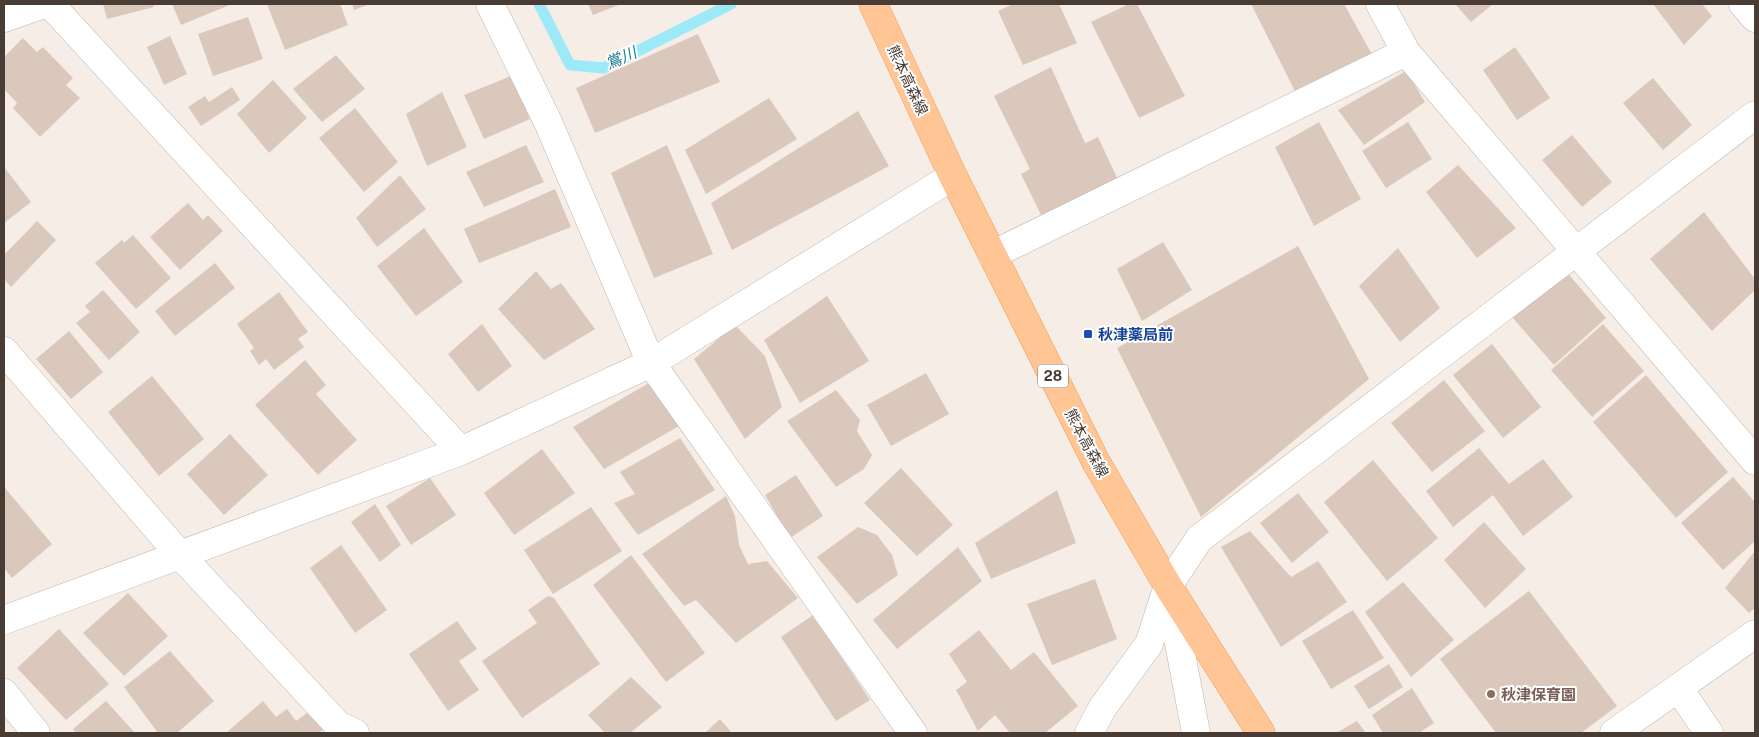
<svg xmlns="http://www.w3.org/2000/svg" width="1759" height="737" font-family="'Public Sans','Noto Sans JP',sans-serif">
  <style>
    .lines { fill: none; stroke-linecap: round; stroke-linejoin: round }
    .stream { stroke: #9ceaf8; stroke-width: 11 }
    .building { fill: #dbc8bd }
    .minor-casing { stroke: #c4b5ab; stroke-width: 29 }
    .primary-casing { stroke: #f09c59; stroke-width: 29 }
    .minor { stroke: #fff; stroke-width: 28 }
    .primary { stroke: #ffc595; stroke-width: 28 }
    .transit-dot { fill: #1a4fb4; stroke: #fff; stroke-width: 2 }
    .education-dot { fill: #8d6e63; stroke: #fff; stroke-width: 2 }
    .labels { text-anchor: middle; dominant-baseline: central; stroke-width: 4; stroke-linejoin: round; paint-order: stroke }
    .shield { fill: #fff; stroke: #7f7672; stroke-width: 1 }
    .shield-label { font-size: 14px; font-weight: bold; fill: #483c35 }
    .street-label { font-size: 15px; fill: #483c35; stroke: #fff }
    .transit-label { font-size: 15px; font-weight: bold; fill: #164399; stroke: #fff; text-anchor: start }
    .education-label { font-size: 15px; font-weight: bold; fill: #785e54; stroke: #fff; text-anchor: start }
    .water-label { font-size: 16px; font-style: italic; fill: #1e8194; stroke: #fff }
  </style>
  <rect width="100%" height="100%" fill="#f5ede6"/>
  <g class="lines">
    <path class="stream" d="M 539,4 L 570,65 L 604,68 L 731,4"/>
  </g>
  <path class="building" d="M 103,4 L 153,4 L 154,7 L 107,19 Z
    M 172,4 L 232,4 L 181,25 Z
    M 267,4 L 340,4 L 348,25 L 285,50 Z
    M 352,4 L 370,4 L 354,10 Z
    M 588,4 L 621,4 L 593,15 Z
    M 1013,4 L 1059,4 L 1077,43 L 1023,65 L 998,11 Z
    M 1129,4 L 1137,4 L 1185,96 L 1139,118 L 1091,22 Z
    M 1251,4 L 1344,4 L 1374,58 L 1298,97 Z
    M 1455,4 L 1493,4 L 1471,22 Z
    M 1653,4 L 1702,4 L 1712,16 L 1684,45 Z
    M 248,17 L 263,59 L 213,76 L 198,34 Z
    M 698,34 L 720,82 L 595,133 L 576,88 Z
    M 170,36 L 187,74 L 164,85 L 147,47 Z
    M 23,38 L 37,52 L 43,47 L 73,78 L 66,85 L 80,98 L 40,137 L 13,108 L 17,103 L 4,89 L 4,57 Z
    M 1515,47 L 1550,98 L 1517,120 L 1483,70 Z
    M 336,55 L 365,89 L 322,122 L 293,89 Z
    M 1051,67 L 1085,143 L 1073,149 L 1098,137 L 1118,180 L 1042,217 L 1021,174 L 1030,169 L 994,96 Z
    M 1406,71 L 1425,102 L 1364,145 L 1338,110 Z
    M 511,76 L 530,119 L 484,139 L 464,95 Z
    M 1653,78 L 1692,125 L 1663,150 L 1623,103 Z
    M 273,80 L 307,118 L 269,153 L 237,114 Z
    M 232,87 L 240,100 L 201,126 L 188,107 L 205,96 L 209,102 Z
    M 442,92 L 467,147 L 427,166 L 406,114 Z
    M 769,98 L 797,139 L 706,194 L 685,150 Z
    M 355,108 L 398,162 L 364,192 L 319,138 Z
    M 858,111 L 889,166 L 732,250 L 711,203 Z
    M 1319,122 L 1361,199 L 1314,226 L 1275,147 Z
    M 1408,122 L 1432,159 L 1386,188 L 1362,151 Z
    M 1572,135 L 1612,182 L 1582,207 L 1542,160 Z
    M 526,145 L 544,182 L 484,207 L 466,172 Z
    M 667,145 L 713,254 L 654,278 L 611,173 Z
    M 1458,165 L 1516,228 L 1477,258 L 1426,192 Z
    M 4,167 L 31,202 L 4,223 Z
    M 400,175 L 426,209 L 377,247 L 356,218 Z
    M 555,189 L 571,227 L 479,263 L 464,229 Z
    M 188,203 L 203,220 L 208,215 L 223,231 L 180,270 L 150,237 Z
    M 1704,212 L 1755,279 L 1755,290 L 1712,331 L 1650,259 Z
    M 37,221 L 56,240 L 11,287 L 4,279 L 4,255 Z
    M 424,228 L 463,282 L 416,316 L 377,266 Z
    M 133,235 L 171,278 L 136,309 L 95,263 L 122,240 L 124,243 Z
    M 1163,242 L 1192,290 L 1142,321 L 1117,269 Z
    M 1298,246 L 1369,379 L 1201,517 L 1117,348 Z
    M 1398,248 L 1440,308 L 1400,342 L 1359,286 Z
    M 215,263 L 235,288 L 175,336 L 155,311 Z
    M 1565,270 L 1606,318 L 1554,365 L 1512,317 Z
    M 536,271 L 551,289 L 561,283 L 595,329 L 544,360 L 498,309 Z
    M 103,290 L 140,332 L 109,360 L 76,323 L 90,312 L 85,306 Z
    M 279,292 L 308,332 L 298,339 L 304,347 L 274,370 L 266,359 L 259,365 L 250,351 L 254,348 L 237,324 Z
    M 827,296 L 869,361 L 800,403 L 764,340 Z
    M 482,324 L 512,366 L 478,392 L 448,354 Z
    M 1603,324 L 1644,371 L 1592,417 L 1551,370 Z
    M 735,325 L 765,356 L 782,407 L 745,439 L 694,359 Z
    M 69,331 L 103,372 L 71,399 L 36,359 Z
    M 1492,344 L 1541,407 L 1503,438 L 1453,375 Z
    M 305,360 L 326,385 L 316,394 L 357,440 L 318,475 L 255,405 Z
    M 926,373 L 949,414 L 891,446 L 867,405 Z
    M 1646,375 L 1728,472 L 1676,518 L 1593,422 Z
    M 152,376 L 204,439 L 159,476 L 108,412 Z
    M 1444,380 L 1485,431 L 1432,472 L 1391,423 Z
    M 649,383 L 679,426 L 604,469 L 573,427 Z
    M 836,390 L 860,420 L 857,431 L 872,455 L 864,469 L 836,487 L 787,421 Z
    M 230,434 L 268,475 L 224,515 L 187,474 Z
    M 680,438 L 715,490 L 638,535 L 614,503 L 635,494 L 620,472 Z
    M 1479,448 L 1509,484 L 1543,459 L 1573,497 L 1523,536 L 1493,495 L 1453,527 L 1426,491 Z
    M 542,449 L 575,493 L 514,535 L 484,493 Z
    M 1373,460 L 1438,538 L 1387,581 L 1324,502 Z
    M 901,468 L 953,525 L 917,556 L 864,503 Z
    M 796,475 L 823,516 L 790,538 L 765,495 Z
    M 1733,477 L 1755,502 L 1755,541 L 1723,570 L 1681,523 Z
    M 430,478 L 456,515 L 411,545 L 386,506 Z
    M 5,488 L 52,544 L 12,578 L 4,568 Z
    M 1057,490 L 1076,543 L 991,579 L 975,543 Z
    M 1298,493 L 1329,532 L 1292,563 L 1260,523 Z
    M 726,496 L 735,516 L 739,545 L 748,564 L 767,561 L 798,598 L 736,643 L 696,600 L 684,606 L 642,554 Z
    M 375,504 L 401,545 L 380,562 L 351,522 Z
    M 591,507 L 622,551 L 553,594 L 524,550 Z
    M 1484,522 L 1526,569 L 1485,608 L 1444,560 Z
    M 858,527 L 877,535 L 892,555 L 898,575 L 857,604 L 817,557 Z
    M 1250,531 L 1291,577 L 1318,561 L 1347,602 L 1281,647 L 1221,547 Z
    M 341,545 L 387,610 L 355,633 L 310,568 Z
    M 958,547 L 982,581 L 897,649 L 873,620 Z
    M 1755,551 L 1755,608 L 1749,613 L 1725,588 Z
    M 631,555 L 705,653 L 666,682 L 593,585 Z
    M 1095,579 L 1117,639 L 1052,665 L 1027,604 Z
    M 1403,582 L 1454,640 L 1411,677 L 1365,612 Z
    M 1529,591 L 1617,706 L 1581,733 L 1496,733 L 1440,659 Z
    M 128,593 L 168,636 L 124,676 L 83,633 Z
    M 548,596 L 554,598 L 600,664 L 522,718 L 482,661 L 537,623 L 528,610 Z
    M 1353,610 L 1384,658 L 1331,689 L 1302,641 Z
    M 813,615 L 870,700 L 836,721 L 781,637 Z
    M 457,621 L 477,649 L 459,661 L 479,690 L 448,711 L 409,654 Z
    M 59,629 L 109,684 L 66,720 L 17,668 Z
    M 979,630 L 1011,670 L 1034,652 L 1078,706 L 1045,733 L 1010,733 L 995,715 L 978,731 L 956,690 L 967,682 L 949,654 Z
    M 170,651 L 214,701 L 177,733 L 158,733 L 124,687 Z
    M 1389,664 L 1403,687 L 1369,709 L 1354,686 Z
    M 631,677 L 662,707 L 630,733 L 605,733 L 588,715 Z
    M 1412,688 L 1434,723 L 1419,733 L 1383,733 L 1372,715 Z
    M 106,701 L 135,733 L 76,733 L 73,729 Z
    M 263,701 L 276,717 L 287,709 L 296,721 L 307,713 L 324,729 L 319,733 L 226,733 Z
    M 720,719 L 732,733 L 705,733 Z
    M 1357,721 L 1366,733 L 1336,733 Z"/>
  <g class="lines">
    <defs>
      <path id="minor" d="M 50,4 L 461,451
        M 490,4 L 548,122 L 651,363 L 913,733
        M 1380,4 L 1406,52 L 1755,461
        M 1743,4 L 1755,18
        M 4,18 L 44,4
        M 992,255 L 1406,52
        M 4,351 L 180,555 L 338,725 L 355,733
        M 1169,590 L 1196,733
        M 4,620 L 461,451 L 651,363 L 953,176
        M 1679,689 L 1709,733
        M 4,693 L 36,733
        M 1089,733 L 1103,707 L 1149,644 L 1168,586 L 1199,539 L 1755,115
        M 1614,733 L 1755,634"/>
      <path id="primary" d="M 873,4 L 953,176 L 1096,462 L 1168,586 L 1261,733"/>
    </defs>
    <use href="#minor" class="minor-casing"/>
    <use href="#primary" class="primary-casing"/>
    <use href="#minor" class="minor"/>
    <use href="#primary" class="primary"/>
  </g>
  <rect class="transit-dot" x="1083" y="329" width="10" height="10" rx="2.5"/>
  <circle class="education-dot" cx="1491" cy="694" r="5"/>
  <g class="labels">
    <rect class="shield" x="1038" y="364.5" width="30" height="23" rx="4"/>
    <g class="shield-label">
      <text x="1053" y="376">28</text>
    </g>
    <g class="street-label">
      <text transform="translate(908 80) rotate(65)">熊本高森線</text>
      <text transform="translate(1087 443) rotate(62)">熊本高森線</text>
    </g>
    <g class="transit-label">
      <text x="1098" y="334">秋津薬局前</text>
    </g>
    <g class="education-label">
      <text x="1501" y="694">秋津保育園</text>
    </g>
    <g class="water-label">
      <text transform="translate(621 58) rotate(-24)">鴬川</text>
    </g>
  </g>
  <rect width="1759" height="737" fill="none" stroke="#483c35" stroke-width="10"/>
</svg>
